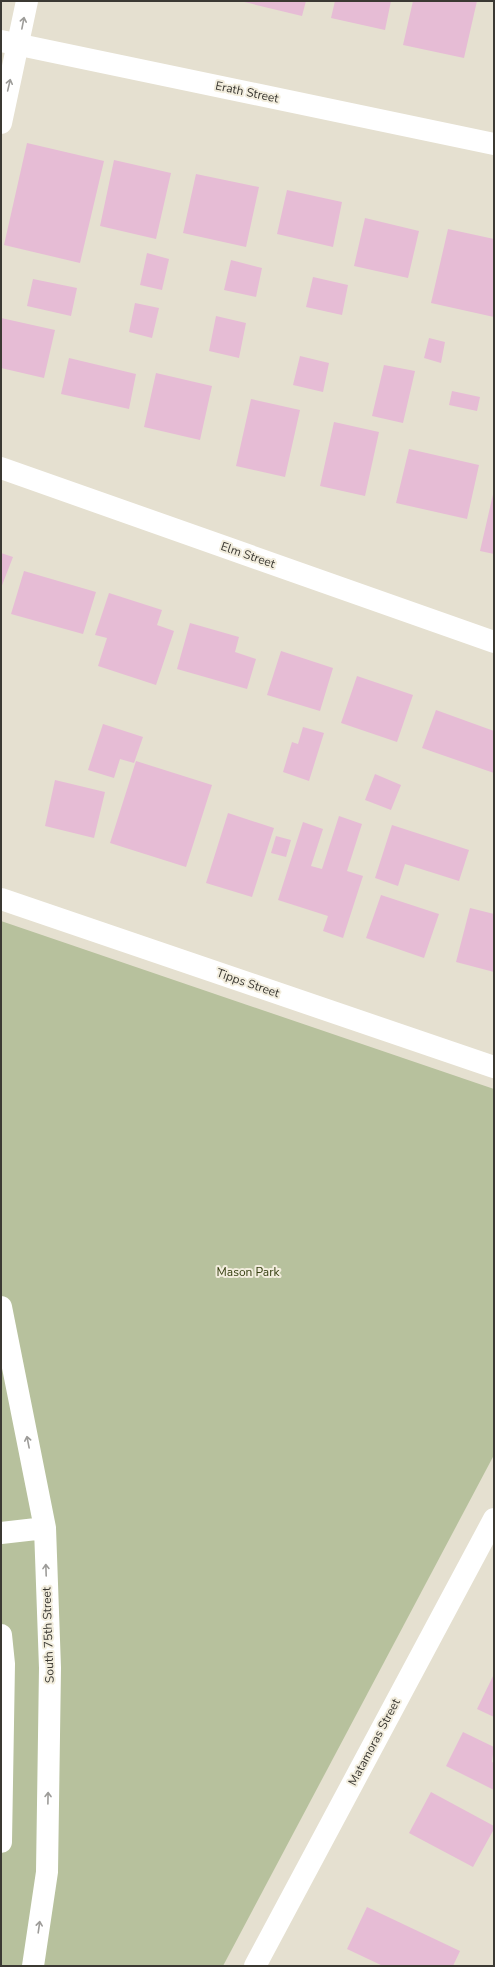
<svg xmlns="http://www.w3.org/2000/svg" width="495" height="1967" font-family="'Nunito Sans',sans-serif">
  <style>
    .green { fill: #b7c19d }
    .building { fill: #e6bcd5 }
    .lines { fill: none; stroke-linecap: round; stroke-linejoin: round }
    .minor { stroke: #fff; stroke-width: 22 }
    .tertiary { stroke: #fff; stroke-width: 22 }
    .secondary { stroke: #fff; stroke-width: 22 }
    .oneway { stroke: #9d9c99 }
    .labels { text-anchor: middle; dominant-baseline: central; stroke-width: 4; stroke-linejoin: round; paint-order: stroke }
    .street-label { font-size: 12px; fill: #3b3933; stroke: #f2eddd }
    .park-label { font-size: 12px; fill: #343e0f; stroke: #f2eddd }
  </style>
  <rect width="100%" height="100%" fill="#e5e0d0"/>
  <path class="green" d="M 1,921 L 494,1089 L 494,1455 L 223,1966 L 1,1966 Z"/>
  <path class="building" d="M 240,1 L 306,1 L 302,16 Z
    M 335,1 L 391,1 L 385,30 L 331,18 Z
    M 413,1 L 477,1 L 464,58 L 403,45 Z
    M 27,143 L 104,161 L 80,263 L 4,245 Z
    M 114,160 L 171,173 L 156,239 L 100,226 Z
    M 196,174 L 259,187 L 246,247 L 183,233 Z
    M 287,190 L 342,202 L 333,247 L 277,234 Z
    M 365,218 L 419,231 L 408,278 L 354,266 Z
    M 448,229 L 494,239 L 494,317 L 431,303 Z
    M 147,253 L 169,259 L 162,290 L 140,285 Z
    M 231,260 L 262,268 L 256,297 L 224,290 Z
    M 313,277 L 348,285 L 342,315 L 306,307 Z
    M 33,279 L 77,288 L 71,316 L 27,306 Z
    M 135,303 L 159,308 L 152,338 L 129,332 Z
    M 216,316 L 246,323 L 239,358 L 209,351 Z
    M 1,318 L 55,330 L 44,378 L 1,368 Z
    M 429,338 L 445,342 L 441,363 L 424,358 Z
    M 300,356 L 329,363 L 323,392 L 293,385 Z
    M 69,358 L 136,374 L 129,409 L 61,394 Z
    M 384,365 L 415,371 L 403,423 L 372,416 Z
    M 156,373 L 212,386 L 200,440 L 144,427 Z
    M 452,391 L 480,397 L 477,411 L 449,405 Z
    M 251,399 L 300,410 L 285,477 L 236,466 Z
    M 334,422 L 379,432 L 365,496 L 320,486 Z
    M 409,449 L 479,465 L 467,519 L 396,503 Z
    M 494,490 L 494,554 L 480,551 Z
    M 1,553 L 13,557 L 1,588 Z
    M 24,571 L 96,592 L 83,634 L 11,614 Z
    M 109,593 L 162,610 L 157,625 L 174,631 L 156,685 L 98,666 L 107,638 L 95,635 Z
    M 190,623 L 239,637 L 235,652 L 256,659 L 247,689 L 177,669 Z
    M 281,651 L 333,668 L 320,711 L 267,695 Z
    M 357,676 L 413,695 L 397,742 L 341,723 Z
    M 436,710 L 494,731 L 494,773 L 422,748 Z
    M 103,724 L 143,737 L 134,763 L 120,759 L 114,778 L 88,770 Z
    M 303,727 L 324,733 L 309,781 L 283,772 L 292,742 L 298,744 Z
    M 136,761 L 212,785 L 186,867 L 110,843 Z
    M 375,774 L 401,785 L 391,810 L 365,800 Z
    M 55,780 L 105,792 L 94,838 L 45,826 Z
    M 228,813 L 274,828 L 252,897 L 206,883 Z
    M 339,816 L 362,824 L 347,871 L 363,876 L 343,938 L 323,931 L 328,916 L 278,900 L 303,822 L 323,829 L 311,866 L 322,869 Z
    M 392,825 L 469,850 L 459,881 L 405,864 L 398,886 L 375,878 Z
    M 276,836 L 291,840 L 286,857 L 271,853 Z
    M 381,895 L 439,914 L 424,958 L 366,938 Z
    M 470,908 L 494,914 L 494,972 L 456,962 Z
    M 494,1674 L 494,1717 L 477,1709 Z
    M 463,1732 L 494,1747 L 492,1762 L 494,1763 L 494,1790 L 446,1766 Z
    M 431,1792 L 494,1826 L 494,1829 L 473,1867 L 409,1833 Z
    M 367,1907 L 460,1951 L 453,1966 L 383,1966 L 347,1949 Z"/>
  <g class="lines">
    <path class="minor" d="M 1,41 L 494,144
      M 1,468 L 494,642
      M 255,1966 L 494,1519"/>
    <path class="tertiary" d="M 1,899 L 494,1067"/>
    <path class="secondary" d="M 1,123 L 27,1
      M 1,1307 L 45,1528 L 50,1668 L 47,1872 L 33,1966
      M 1,1533 L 45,1528
      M 1,1635 L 4,1664 L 1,1842"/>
  </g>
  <defs><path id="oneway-shaft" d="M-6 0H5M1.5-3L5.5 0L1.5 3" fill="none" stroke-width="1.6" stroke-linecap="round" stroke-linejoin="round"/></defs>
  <g class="oneway">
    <use href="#oneway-shaft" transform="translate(23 23) rotate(-79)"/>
    <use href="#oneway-shaft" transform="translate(9 85) rotate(-77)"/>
    <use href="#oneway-shaft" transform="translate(28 1442) rotate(-101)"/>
    <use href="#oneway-shaft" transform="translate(46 1570) rotate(-92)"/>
    <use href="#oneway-shaft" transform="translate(48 1798) rotate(-89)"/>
    <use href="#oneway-shaft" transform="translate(39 1927) rotate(-82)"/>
  </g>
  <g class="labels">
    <g class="street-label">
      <text transform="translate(247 92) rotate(12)">Erath Street</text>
      <text transform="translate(248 555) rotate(19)">Elm Street</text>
      <text transform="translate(248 983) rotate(19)">Tipps Street</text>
      <text transform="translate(48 1635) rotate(-92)">South 75th Street</text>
      <text transform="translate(374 1742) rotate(-62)">Matamoras Street</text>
    </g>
    <g class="park-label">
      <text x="248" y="1272">Mason Park</text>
    </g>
  </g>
  <rect width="495" height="1967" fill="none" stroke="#3b3933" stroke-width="4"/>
</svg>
